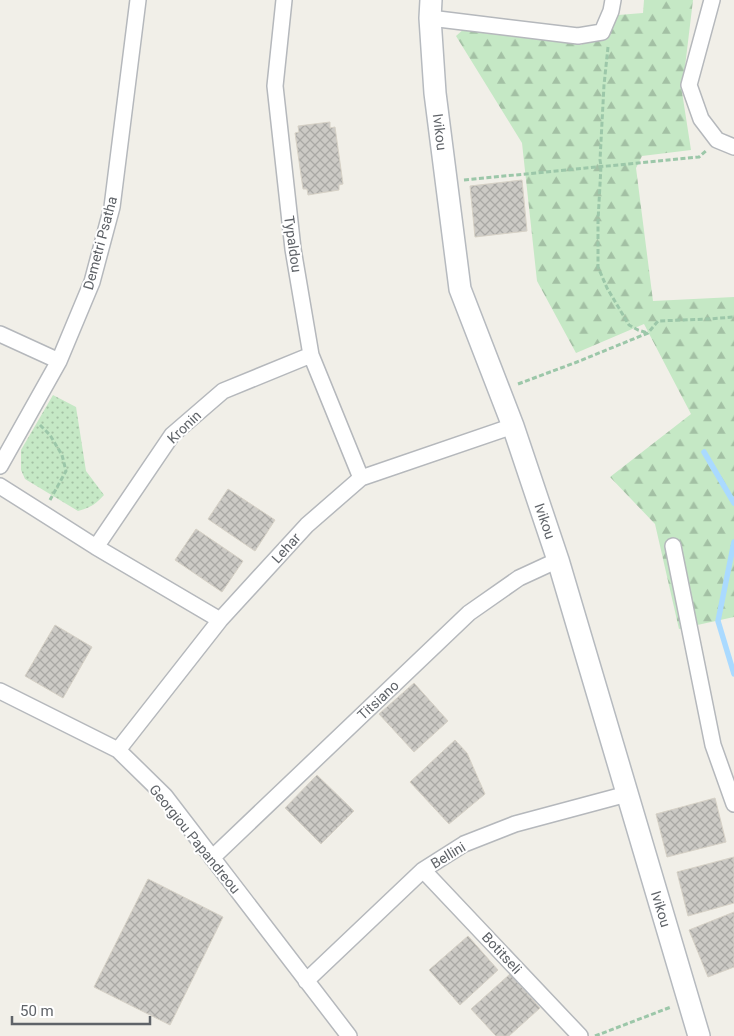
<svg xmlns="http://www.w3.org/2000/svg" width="734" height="1036" font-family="Roboto,sans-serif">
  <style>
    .forest { fill: url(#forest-firs) }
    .park { fill: url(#park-dots) }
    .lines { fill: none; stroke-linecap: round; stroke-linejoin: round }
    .stream { stroke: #aadaff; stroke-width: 5.5 }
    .building { fill: url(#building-cross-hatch); stroke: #d6d1c6 }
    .street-casing { stroke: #b5b8bc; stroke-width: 18 }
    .secondary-casing { stroke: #b6babf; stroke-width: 24 }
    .path { stroke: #9cc7a9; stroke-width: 3; stroke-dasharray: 5 2.5; stroke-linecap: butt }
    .street { stroke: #fff; stroke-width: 15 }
    .secondary { stroke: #fff; stroke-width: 21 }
    .labels { text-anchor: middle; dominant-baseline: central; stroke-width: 4; stroke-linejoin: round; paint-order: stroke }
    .street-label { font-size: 14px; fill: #5f6368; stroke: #fff }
  </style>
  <defs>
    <pattern id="forest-firs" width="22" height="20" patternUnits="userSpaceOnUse" patternTransform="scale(1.25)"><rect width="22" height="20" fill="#c5e8c5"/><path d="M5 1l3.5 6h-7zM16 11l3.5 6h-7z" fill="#a3c0a4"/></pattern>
    <pattern id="park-dots" width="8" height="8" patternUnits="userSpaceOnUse" patternTransform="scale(1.25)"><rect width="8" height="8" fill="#c5e8c5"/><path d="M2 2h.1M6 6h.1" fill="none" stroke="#a3c0a4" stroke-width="1.8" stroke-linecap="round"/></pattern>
    <pattern id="building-cross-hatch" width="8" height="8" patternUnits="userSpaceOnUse" patternTransform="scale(1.25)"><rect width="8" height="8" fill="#cccac5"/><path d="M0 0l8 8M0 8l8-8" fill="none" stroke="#a9a8a4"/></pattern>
  </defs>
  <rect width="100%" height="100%" fill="#f1efe8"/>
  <path class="forest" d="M 644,0 L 693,0 L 682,92 L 691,150 L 642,156 L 636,168 L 653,301 L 734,297 L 734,617 L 679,629 L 655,524 L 610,477 L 691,414 L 644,324 L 576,353 L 537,281 L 522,143 L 456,36 L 465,28 L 581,45 L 618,15 L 643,13 Z"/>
  <path class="park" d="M 53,395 L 76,407 L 86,471 L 104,495 C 96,504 90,508 78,511 L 25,479 L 21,470 L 21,450 Z"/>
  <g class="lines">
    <path class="stream" d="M 704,452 L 734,503
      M 734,542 L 718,621 L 734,674"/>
  </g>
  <path class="building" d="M 330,122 L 330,128 L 335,127 L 343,184 L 339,185 L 339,190 L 308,195 L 307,189 L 303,189 L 295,133 L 299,132 L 298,126 Z
    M 522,180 L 527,231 L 475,237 L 470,186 Z
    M 228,489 L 275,520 L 255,551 L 208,519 Z
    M 196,529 L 243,561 L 222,592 L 175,560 Z
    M 55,625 L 92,647 L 63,698 L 25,676 Z
    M 414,683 L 448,721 L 414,752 L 379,714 Z
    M 455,740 L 467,753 L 485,794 L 449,824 L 410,782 Z
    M 317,775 L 354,811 L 321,844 L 285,808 Z
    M 715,798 L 726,842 L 667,857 L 656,814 Z
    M 734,857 L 734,903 L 688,916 L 677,872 Z
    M 148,879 L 223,917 L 170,1025 L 94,987 Z
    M 734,912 L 734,967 L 708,977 L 689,930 Z
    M 468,936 L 498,970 L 460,1005 L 429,970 Z
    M 510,974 L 540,1008 L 509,1036 L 496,1036 L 471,1009 Z"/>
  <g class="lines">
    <defs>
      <path id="street" d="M 284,0 L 275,86 L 293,249 L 311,355 L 361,478
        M 712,0 L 689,85 L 701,119 L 717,140 L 734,147
        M 430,18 L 578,36 L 602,32 L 611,11 L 613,0
        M 0,334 L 59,361
        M 0,466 L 59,361 L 92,282 L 112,207 L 138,0
        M 0,486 L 96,547 L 220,620
        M 673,546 L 713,745 L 734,804
        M 96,547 L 172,435 L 223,391 L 311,355
        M 0,691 L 118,750 L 165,796 L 349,1036
        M 118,750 L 220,620 L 307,525 L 361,478 L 513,426
        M 212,858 L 469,613 L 519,578 L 558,560
        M 423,870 L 580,1036
        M 306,981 L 423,870 L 464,844 L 515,824 L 627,794"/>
      <path id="secondary" d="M 431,0 L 430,18 L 435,93 L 460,289 L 513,426 L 558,560 L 699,1036"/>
    </defs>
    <use href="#street" class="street-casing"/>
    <use href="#secondary" class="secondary-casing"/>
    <path class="path" d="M 608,47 L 604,85 L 600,160 L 601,166 L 598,221 L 598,267 L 607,288 L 629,325 L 638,330 L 648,333
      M 464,180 L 699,157 L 707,150
      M 518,384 L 577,362 L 648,333 L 658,321 L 708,319 L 734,317
      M 40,425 L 50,435 L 62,455 L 66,471 L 50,500
      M 595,1036 L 671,1007"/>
    <use href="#street" class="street"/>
    <use href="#secondary" class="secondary"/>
  </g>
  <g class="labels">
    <g class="street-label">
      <text transform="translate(440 132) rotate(83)">Ivikou</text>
      <text transform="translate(100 243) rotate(-75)">Demetri Psatha</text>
      <text transform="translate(293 244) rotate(82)">Typaldou</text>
      <text transform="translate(184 427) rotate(-44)">Kronin</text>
      <text transform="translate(545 521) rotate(71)">Ivikou</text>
      <text transform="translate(286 548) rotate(-48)">Lehar</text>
      <text transform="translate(378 700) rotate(-43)">Titsiano</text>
      <text transform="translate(195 839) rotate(51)">Georgiou Papandreou</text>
      <text transform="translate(448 855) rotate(-31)">Bellini</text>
      <text transform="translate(661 909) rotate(73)">Ivikou</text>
      <text transform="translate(502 953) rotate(47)">Botitseli</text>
    </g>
  </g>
  <path d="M12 1016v8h138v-8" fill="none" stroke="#5f6368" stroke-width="2.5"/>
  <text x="20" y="1016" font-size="15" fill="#5f6368" stroke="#ffffff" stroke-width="4" paint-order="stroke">50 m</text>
</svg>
